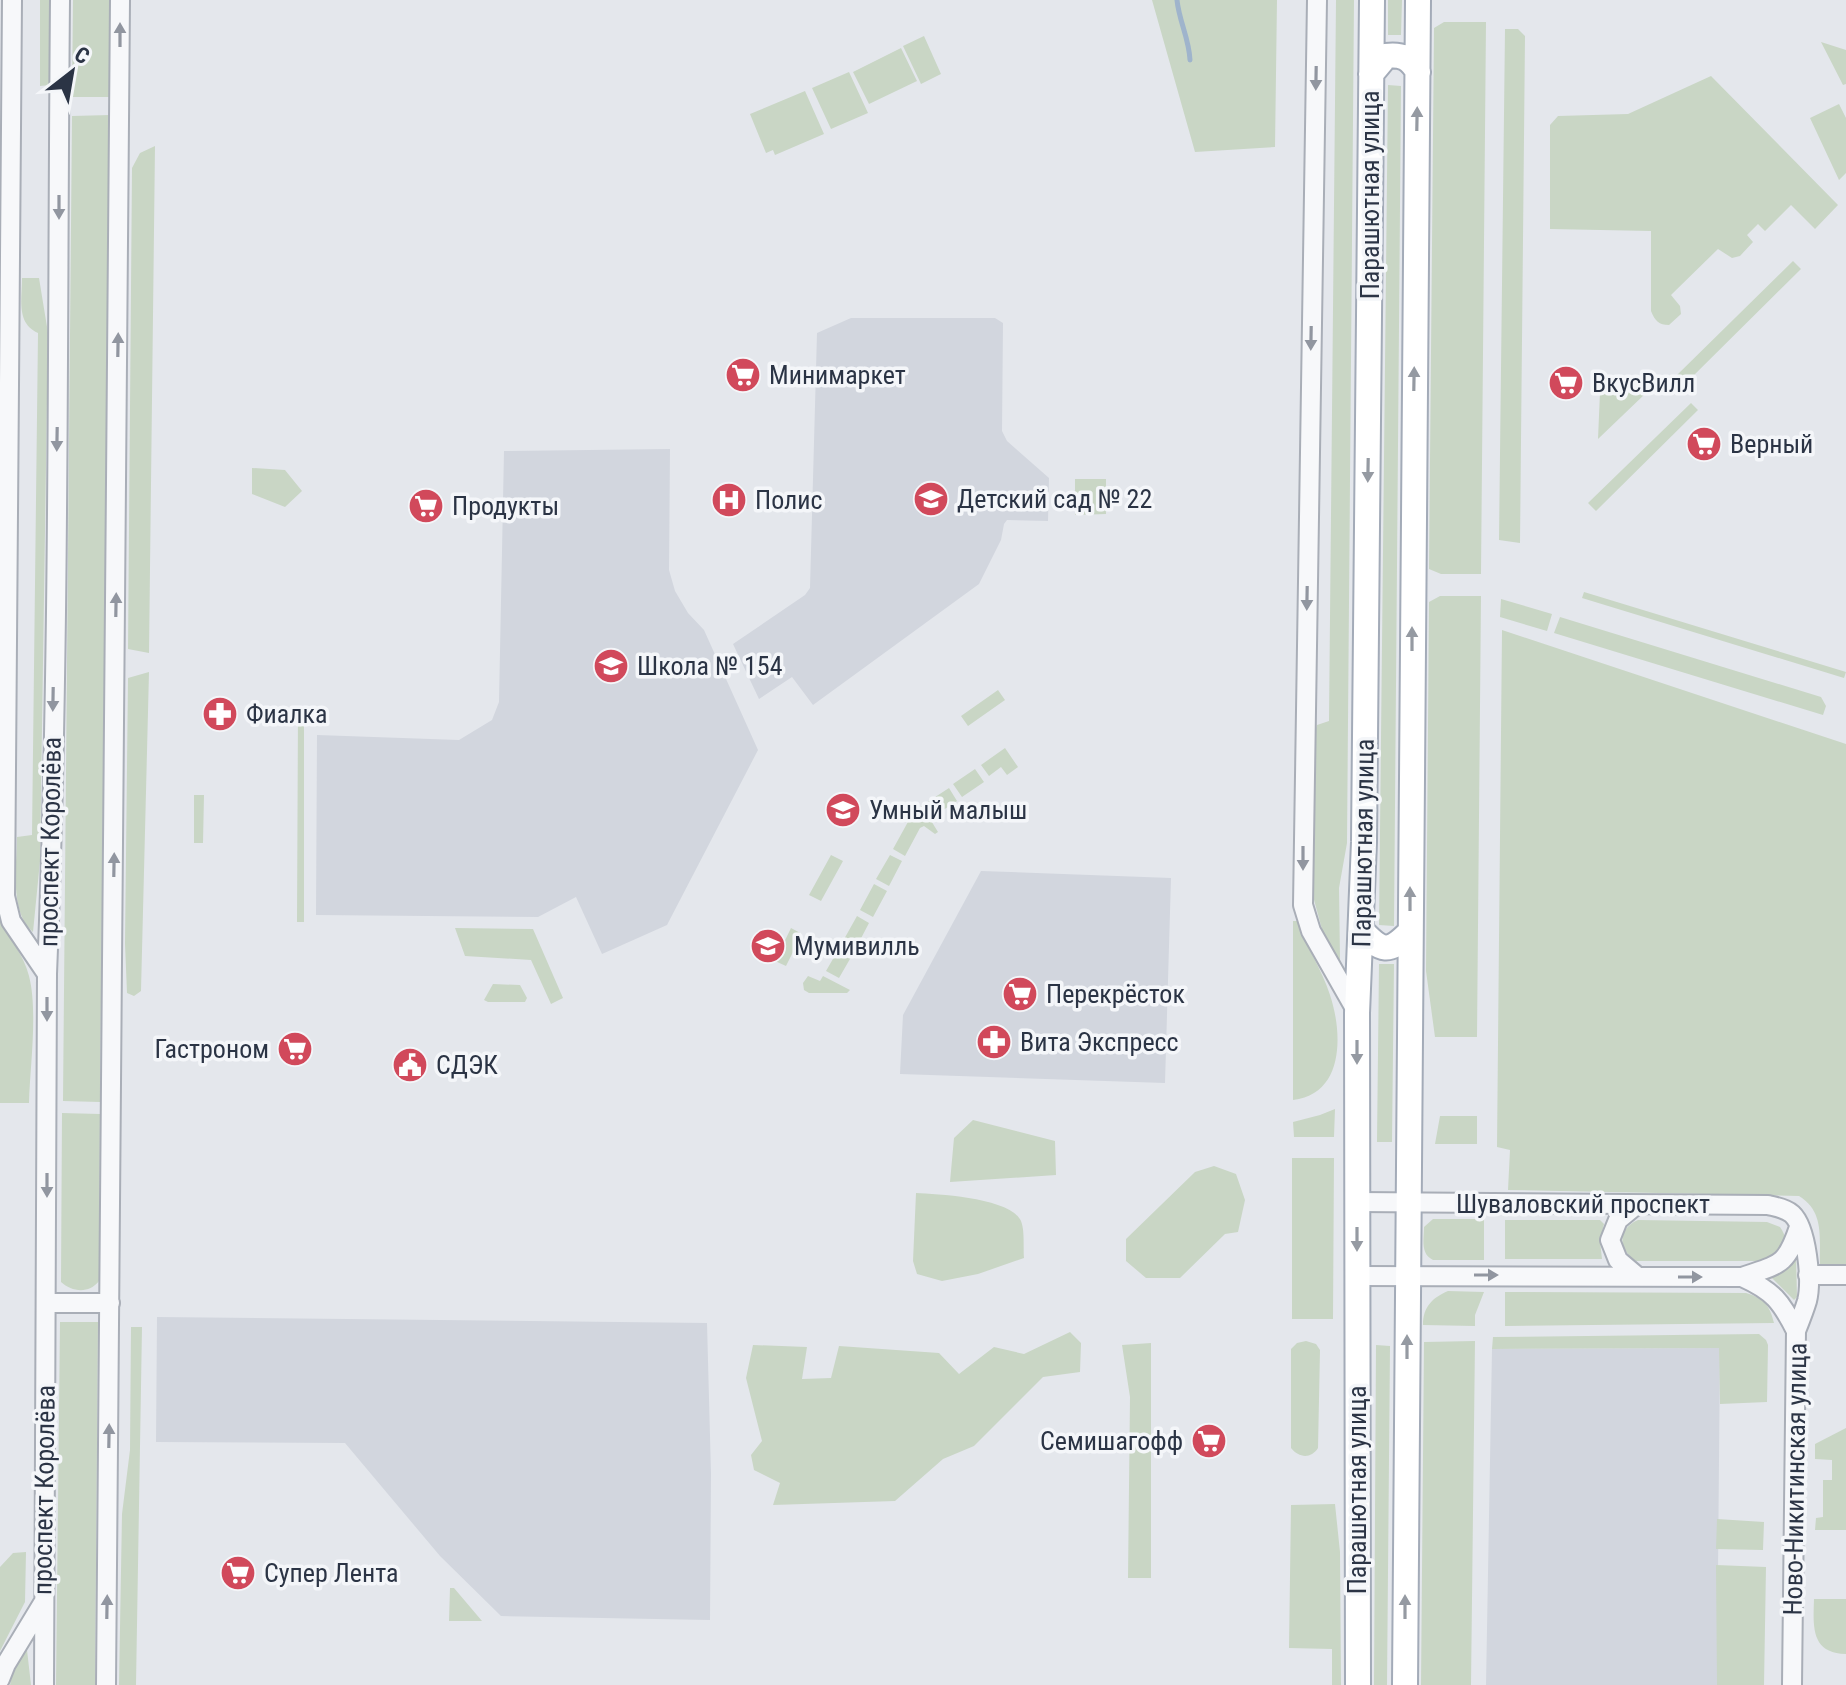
<svg xmlns="http://www.w3.org/2000/svg" width="1846" height="1685" font-family="'Roboto Condensed',sans-serif">
  <style>
    .built { fill: #d2d6de }
    .green { fill: #c9d6c5 }
    .lines { fill: none; stroke-linecap: round; stroke-linejoin: round }
    .stream { stroke: #9fb4cc; stroke-width: 5 }
    .minor-casing { stroke: #a9aeb7; stroke-width: 22 }
    .major-casing { stroke: #a3abb8; stroke-width: 28 }
    .minor { stroke: #f7f8fa; stroke-width: 18 }
    .major { stroke: #fff; stroke-width: 24 }
    .oneway { fill: #9196a0 }
    .oneway2 { fill: #959aa2 }
    .labels { text-anchor: middle; dominant-baseline: central; stroke-width: 7; stroke-linejoin: round; paint-order: stroke }
    .street-label { font-size: 26px; fill: #2b3445; stroke: #f4f6f9 }
    .poi-label { font-size: 26px; fill: #2b3445; stroke: #f4f6f9; text-anchor: start }
  </style>
  <rect width="100%" height="100%" fill="#e4e7ec"/>
  <path class="built" d="M 851,318 L 995,318 L 1003,323 L 1002,431 L 1007,441 L 1049,478 L 1048,521 L 1007,520 L 1004,524 L 1001,540 L 979,584 L 813,705 L 792,677 L 759,699 L 733,644 L 805,595 L 810,588 L 817,333 Z
    M 670,449 L 669,570 L 675,591 L 688,613 L 704,630 L 758,750 L 667,925 L 602,954 L 576,897 L 538,917 L 316,915 L 317,735 L 459,740 L 492,720 L 499,702 L 504,451 Z
    M 981,871 L 1171,878 L 1165,1083 L 900,1074 L 903,1015 Z
    M 157,1317 L 707,1323 L 711,1474 L 710,1620 L 501,1616 L 440,1556 L 345,1443 L 156,1442 Z
    M 1720,1348 L 1717,1685 L 1486,1685 L 1492,1349 Z"/>
  <path class="green" d="M 40,0 L 51,0 L 50,85 L 40,86 Z
    M 73,0 L 111,0 L 110,97 L 72,97 Z
    M 1152,0 L 1277,0 L 1275,147 L 1195,152 Z
    M 1336,0 L 1354,0 L 1347,843 L 1339,888 L 1340,960 L 1335,959 L 1323,933 L 1313,896 L 1314,735 L 1317,725 L 1329,721 Z
    M 1388,0 L 1402,0 L 1401,35 L 1388,35 Z
    M 1444,22 L 1486,22 L 1481,574 L 1441,574 L 1429,569 L 1434,28 Z
    M 1505,29 L 1518,29 L 1525,36 L 1520,543 L 1499,540 Z
    M 924,36 L 941,74 L 921,84 L 903,46 Z
    M 1821,42 L 1846,50 L 1846,84 L 1843,85 Z
    M 901,48 L 917,81 L 869,104 L 853,72 Z
    M 849,72 L 868,113 L 831,129 L 812,88 Z
    M 1711,76 L 1838,205 L 1815,229 L 1791,205 L 1765,231 L 1758,224 L 1747,235 L 1753,242 L 1740,256 L 1732,258 L 1718,249 L 1671,295 L 1680,306 L 1681,314 L 1669,325 C 1659,325 1655,321 1651,311 L 1651,231 L 1550,229 L 1550,125 L 1558,116 L 1628,114 Z
    M 1388,85 L 1401,86 L 1394,926 L 1379,925 Z
    M 805,91 L 824,134 L 775,155 L 773,150 L 766,153 L 750,114 Z
    M 1839,104 L 1846,118 L 1846,173 L 1839,180 L 1810,118 Z
    M 110,115 L 100,1102 L 63,1101 L 72,116 Z
    M 155,146 L 149,653 L 128,649 L 132,168 L 140,153 Z
    M 1793,261 L 1801,269 L 1685,384 L 1677,375 Z
    M 22,278 L 39,278 L 48,333 L 40,861 L 33,932 C 9,912 17,865 17,837 L 32,835 L 38,333 C 16,323 22,300 22,278 Z
    M 1600,392 L 1646,393 L 1598,439 Z
    M 1691,403 L 1698,410 L 1596,511 L 1588,503 Z
    M 252,468 L 285,470 L 302,491 L 285,507 L 252,494 Z
    M 1075,479 L 1106,479 L 1106,514 L 1075,515 Z
    M 1584,592 L 1846,672 L 1844,678 L 1582,598 Z
    M 1440,596 L 1481,596 L 1477,1037 L 1435,1037 L 1426,971 L 1429,602 Z
    M 1501,599 L 1552,614 L 1547,631 L 1500,617 Z
    M 1560,617 L 1821,697 L 1826,706 L 1823,715 L 1554,633 Z
    M 1502,630 L 1846,744 L 1846,1266 L 1820,1265 C 1819,1238 1825,1212 1799,1196 L 1508,1190 L 1510,1150 L 1497,1147 Z
    M 149,672 L 141,991 L 134,996 L 127,993 L 125,944 L 128,678 Z
    M 998,690 L 1005,700 L 968,726 L 961,716 Z
    M 298,710 L 304,710 L 304,922 L 297,922 Z
    M 1005,748 L 1018,767 L 1007,775 L 1001,767 L 989,776 L 981,765 Z
    M 975,769 L 984,782 L 962,797 L 953,784 Z
    M 949,788 L 957,801 L 934,816 L 926,803 Z
    M 194,795 L 204,795 L 203,843 L 194,843 Z
    M 922,806 L 938,832 L 935,834 L 924,826 L 920,828 L 905,856 L 893,849 L 914,811 Z
    M 831,855 L 843,861 L 821,901 L 809,895 Z
    M 890,855 L 902,861 L 889,886 L 876,879 Z
    M 874,884 L 887,891 L 873,917 L 860,910 Z
    M 857,916 L 869,923 L 856,948 L 843,941 Z
    M 0,920 C 10,938 24,956 29,976 C 38,1011 30,1066 29,1103 L 0,1103 Z
    M 1293,921 L 1297,921 C 1306,947 1322,969 1330,995 C 1343,1034 1344,1094 1293,1100 Z
    M 455,928 L 533,929 L 563,998 L 551,1004 L 531,960 L 465,956 Z
    M 791,928 L 802,934 L 786,966 L 775,961 Z
    M 841,945 L 854,952 L 839,978 L 826,971 Z
    M 1379,964 L 1394,964 L 1392,1142 L 1377,1142 Z
    M 808,976 L 820,981 L 823,976 L 850,990 L 847,993 L 809,993 L 804,990 L 803,983 Z
    M 493,984 L 520,985 L 527,998 L 525,1002 L 488,1002 L 484,1000 Z
    M 1335,1109 L 1334,1137 L 1294,1137 L 1293,1122 L 1320,1115 Z
    M 62,1113 L 100,1114 L 99,1281 C 89,1294 72,1292 61,1282 Z
    M 1440,1116 L 1477,1116 L 1477,1144 L 1435,1144 Z
    M 973,1120 L 1055,1141 L 1056,1175 L 950,1182 L 954,1138 Z
    M 1292,1158 L 1334,1158 L 1333,1319 L 1292,1319 Z
    M 1214,1166 L 1236,1174 L 1245,1200 L 1238,1232 L 1225,1234 L 1180,1278 L 1146,1278 L 1126,1261 L 1126,1239 L 1195,1172 Z
    M 916,1193 C 939,1194 1011,1198 1021,1221 C 1025,1231 1023,1248 1024,1258 L 978,1274 L 942,1281 L 917,1274 L 913,1261 Z
    M 1433,1219 L 1484,1219 L 1484,1260 L 1433,1260 C 1420,1254 1424,1239 1424,1227 Z
    M 1505,1220 L 1600,1220 L 1604,1224 L 1600,1241 L 1602,1259 L 1505,1259 Z
    M 1638,1220 L 1767,1222 L 1780,1227 C 1792,1244 1780,1251 1767,1261 L 1636,1261 C 1618,1249 1617,1229 1638,1220 Z
    M 1796,1256 L 1797,1297 L 1794,1300 L 1769,1275 Z
    M 1448,1291 L 1484,1292 L 1475,1315 L 1475,1326 L 1423,1325 C 1423,1307 1432,1298 1448,1291 Z
    M 1505,1292 L 1746,1293 C 1764,1298 1770,1306 1774,1323 L 1505,1326 Z
    M 60,1322 L 98,1322 L 95,1685 L 56,1685 Z
    M 131,1327 L 142,1327 L 136,1685 L 119,1685 L 122,1514 L 130,1450 Z
    M 1070,1332 L 1081,1343 L 1080,1372 L 1043,1377 L 974,1446 L 943,1459 L 895,1501 L 773,1505 L 780,1483 L 754,1470 L 751,1455 L 762,1441 L 746,1378 L 753,1345 L 807,1347 L 802,1379 L 831,1378 L 839,1346 L 939,1353 L 959,1374 L 994,1347 L 1024,1354 Z
    M 1759,1334 L 1766,1340 L 1768,1345 L 1767,1402 L 1720,1404 L 1719,1348 L 1492,1349 L 1493,1337 Z
    M 1306,1341 L 1316,1344 L 1320,1350 L 1318,1448 C 1311,1459 1299,1458 1291,1448 L 1291,1349 L 1297,1343 Z
    M 1475,1341 L 1471,1685 L 1421,1685 L 1424,1342 Z
    M 1151,1343 L 1151,1578 L 1128,1578 L 1130,1397 L 1122,1345 Z
    M 1376,1345 L 1390,1346 L 1387,1685 L 1374,1685 Z
    M 1846,1428 L 1846,1530 L 1815,1530 L 1816,1518 L 1823,1517 L 1823,1480 L 1832,1480 L 1832,1460 L 1815,1459 L 1815,1444 Z
    M 1335,1504 L 1340,1552 L 1341,1685 L 1332,1685 L 1332,1649 L 1289,1648 L 1291,1505 Z
    M 1717,1519 L 1764,1522 L 1763,1550 L 1716,1549 Z
    M 26,1552 L 25,1602 L 0,1651 L 0,1567 L 13,1553 Z
    M 1716,1565 L 1766,1567 L 1764,1685 L 1717,1685 Z
    M 450,1588 L 454,1588 L 482,1621 L 449,1621 Z
    M 1814,1599 L 1846,1599 L 1846,1654 C 1811,1653 1813,1627 1814,1599 Z
    M 27,1650 L 31,1685 L 10,1685 L 13,1671 Z"/>
  <g class="lines">
    <path class="stream" d="M 1177,0 C 1179,21 1189,38 1190,60"/>
    <defs>
      <path id="minor" d="M 12,0 L 5,896 L 11,921 L 47,974
        M 1317,0 L 1303,905 L 1311,931 L 1357,1012
        M 1357,1202 L 1768,1205 C 1776,1207 1785,1208 1792,1214 C 1807,1228 1812,1281 1807,1301 C 1804,1311 1800,1321 1796,1331 L 1792,1685
        M 1635,1206 L 1618,1220 L 1610,1240 L 1618,1260 L 1638,1277
        M 1808,1275 L 1846,1275
        M 1358,1276 L 1742,1277 C 1780,1264 1786,1266 1799,1227
        M 1742,1277 C 1773,1291 1781,1301 1796,1331
        M 46,1303 L 110,1303
        M 0,1679 L 6,1664 L 43,1603
        M 44,1685 L 47,974 C 60,650 57,325 60,0
        M 106,1685 L 120,0"/>
      <path id="major" d="M 1371,74 L 1386,56 C 1402,54 1410,58 1418,72
        M 1361,930 C 1382,952 1388,954 1410,932
        M 1358,1685 L 1357,1013 L 1364,842 L 1372,0
        M 1405,1685 L 1418,0"/>
    </defs>
    <use href="#minor" class="minor-casing"/>
    <use href="#major" class="major-casing"/>
    <use href="#minor" class="minor"/>
    <use href="#major" class="major"/>
  </g>
  <defs><path id="oneway-solid" d="M-6-.8H1V-3.2L6.5 0L1 3.2V.8H-6Z" transform="scale(2)"/></defs>
  <g class="oneway">
    <use href="#oneway-solid" transform="translate(120 35) rotate(-90)"/>
    <use href="#oneway-solid" transform="translate(1316 78) rotate(91)"/>
    <use href="#oneway-solid" transform="translate(59 207) rotate(90)"/>
    <use href="#oneway-solid" transform="translate(1311 338) rotate(91)"/>
    <use href="#oneway-solid" transform="translate(118 345) rotate(-89)"/>
    <use href="#oneway-solid" transform="translate(57 439) rotate(91)"/>
    <use href="#oneway-solid" transform="translate(1307 598) rotate(91)"/>
    <use href="#oneway-solid" transform="translate(116 605) rotate(-89)"/>
    <use href="#oneway-solid" transform="translate(53 699) rotate(91)"/>
    <use href="#oneway-solid" transform="translate(1303 858) rotate(90)"/>
    <use href="#oneway-solid" transform="translate(114 865) rotate(-89)"/>
    <use href="#oneway-solid" transform="translate(47 1009) rotate(90)"/>
    <use href="#oneway-solid" transform="translate(47 1185) rotate(90)"/>
    <use href="#oneway-solid" transform="translate(1486 1275)"/>
    <use href="#oneway-solid" transform="translate(1690 1277)"/>
    <use href="#oneway-solid" transform="translate(109 1436) rotate(-89)"/>
    <use href="#oneway-solid" transform="translate(107 1607) rotate(-89)"/>
  </g>
  <g class="oneway2">
    <use href="#oneway-solid" transform="translate(1417 119) rotate(-89)"/>
    <use href="#oneway-solid" transform="translate(1414 379) rotate(-89)"/>
    <use href="#oneway-solid" transform="translate(1368 470) rotate(91)"/>
    <use href="#oneway-solid" transform="translate(1412 639) rotate(-90)"/>
    <use href="#oneway-solid" transform="translate(1410 899) rotate(-90)"/>
    <use href="#oneway-solid" transform="translate(1357 1052) rotate(90)"/>
    <use href="#oneway-solid" transform="translate(1357 1239) rotate(90)"/>
    <use href="#oneway-solid" transform="translate(1407 1347) rotate(-90)"/>
    <use href="#oneway-solid" transform="translate(1405 1607) rotate(-90)"/>
  </g>
  <defs>
    <symbol id="supermarket-disc" viewBox="-11 -11 22 22"><circle r="9.5" fill="#d1495b" stroke="#f4f6f9"/><path d="M-6-5.5h2.5l.6 2H6L4.5 2H-2.5L-4.4-4H-6ZM-1.5 3.2a1.3 1.3 0 1 0 .1 0ZM3 3.2a1.3 1.3 0 1 0 .1 0Z" fill="#fff"/></symbol>
    <symbol id="school-disc" viewBox="-11 -11 22 22"><circle r="9.5" fill="#d1495b" stroke="#f4f6f9"/><path d="M0-5L7-2L0 1L-7-2ZM-4 1L0 2.5L4 1V4Q0 6-4 4Z" fill="#fff"/></symbol>
    <symbol id="hospital-disc" viewBox="-11 -11 22 22"><circle r="9.5" fill="#d1495b" stroke="#f4f6f9"/><path d="M-5-5h3v3.5h4V-5h3V5h-3V1.5h-4V5h-3Z" fill="#fff"/></symbol>
    <symbol id="pharmacy-disc" viewBox="-11 -11 22 22"><circle r="9.5" fill="#d1495b" stroke="#f4f6f9"/><path d="M-2-6h4v4h4v4h-4v4h-4v-4h-4v-4h4Z" fill="#fff"/></symbol>
    <symbol id="civic-disc" viewBox="-11 -11 22 22"><circle r="9.5" fill="#d1495b" stroke="#f4f6f9"/><path d="M-.6-6.5H3V-4.5H.6V-3L4-1V1h2V6H-6V1h2V-1L-.6-3ZM-1.2 2.5V6h2.4V2.5Z" fill="#fff"/></symbol>
  </defs>
  <g fill-rule="evenodd">
    <use href="#supermarket-disc" x="723" y="355" width="40" height="40"/>
    <use href="#supermarket-disc" x="1546" y="363" width="40" height="40"/>
    <use href="#supermarket-disc" x="1684" y="424" width="40" height="40"/>
    <use href="#school-disc" x="911" y="479" width="40" height="40"/>
    <use href="#hospital-disc" x="709" y="480" width="40" height="40"/>
    <use href="#supermarket-disc" x="406" y="486" width="40" height="40"/>
    <use href="#school-disc" x="591" y="646" width="40" height="40"/>
    <use href="#pharmacy-disc" x="200" y="694" width="40" height="40"/>
    <use href="#school-disc" x="823" y="790" width="40" height="40"/>
    <use href="#school-disc" x="748" y="926" width="40" height="40"/>
    <use href="#supermarket-disc" x="1000" y="974" width="40" height="40"/>
    <use href="#pharmacy-disc" x="974" y="1022" width="40" height="40"/>
    <use href="#supermarket-disc" x="275" y="1029" width="40" height="40"/>
    <use href="#civic-disc" x="390" y="1045" width="40" height="40"/>
    <use href="#supermarket-disc" x="1189" y="1421" width="40" height="40"/>
    <use href="#supermarket-disc" x="218" y="1553" width="40" height="40"/>
  </g>
  <g class="labels">
    <g class="street-label">
      <text transform="translate(1370 195) rotate(-90)">Парашютная улица</text>
      <text transform="translate(50 842) rotate(-89)">проспект Королёва</text>
      <text transform="translate(1363 843) rotate(-89)">Парашютная улица</text>
      <text x="1583" y="1204">Шуваловский проспект</text>
      <text transform="translate(1795 1479) rotate(-89)">Ново-Никитинская улица</text>
      <text transform="translate(44 1490) rotate(-89)">проспект Королёва</text>
      <text transform="translate(1357 1490) rotate(-90)">Парашютная улица</text>
    </g>
    <g class="poi-label">
      <text x="769" y="375">Минимаркет</text>
      <text x="1592" y="383">ВкусВилл</text>
      <text x="1730" y="444">Верный</text>
      <text x="957" y="499">Детский сад № 22</text>
      <text x="755" y="500">Полис</text>
      <text x="452" y="506">Продукты</text>
      <text x="637" y="666">Школа № 154</text>
      <text x="246" y="714">Фиалка</text>
      <text x="869" y="810">Умный малыш</text>
      <text x="794" y="946">Мумивилль</text>
      <text x="1046" y="994">Перекрёсток</text>
      <text x="1020" y="1042">Вита Экспресс</text>
      <text x="269" y="1049" text-anchor="end">Гастроном</text>
      <text x="436" y="1065">СДЭК</text>
      <text x="1183" y="1441" text-anchor="end">Семишагофф</text>
      <text x="264" y="1573">Супер Лента</text>
    </g>
  </g>
  <g transform="translate(72 72) rotate(31)" stroke="#f4f6f9" stroke-width="6" paint-order="stroke">
  <path d="M0-6L14 30L0 20L-14 30Z" fill="#2b3445"/>
  <text y="-12" font-size="22" font-weight="bold" text-anchor="middle" fill="#2b3445">С</text>
  </g>
</svg>
